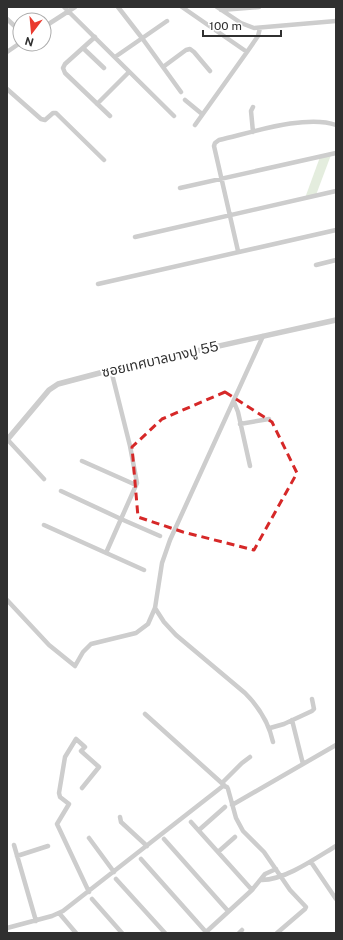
<svg xmlns="http://www.w3.org/2000/svg" width="343" height="940" font-family="'Public Sans','Noto Sans Thai',sans-serif">
  <style>
    .green { fill: #e4edde }
    .lines { fill: none; stroke-linecap: round; stroke-linejoin: round }
    .minor { stroke: #cdcdcd; stroke-width: 4.5 }
    .tertiary { stroke: #cdcdcd; stroke-width: 5.5 }
    .marked { fill: none; stroke: #d62828; stroke-width: 3; stroke-dasharray: 8 5; stroke-linejoin: round }
    .labels { text-anchor: middle; dominant-baseline: central; stroke-width: 4; stroke-linejoin: round; paint-order: stroke }
    .street-label { font-size: 14px; fill: #303030; stroke: #fff }
  </style>
  <rect width="100%" height="100%" fill="#fff"/>
  <path class="green" d="M 331,155 L 316,195 L 305,198 L 320,157 Z"/>
  <g class="lines">
    <path class="minor" d="M 64,7 L 174,116
      M 118,7 L 142,38 L 181,92
      M 182,7 L 247,52 L 195,125
      M 217,7 L 241,23 L 254,28 L 336,21
      M 221,10 L 259,7
      M 7,19 L 20,31
      M 44,27 L 75,7
      M 95,37 L 65,64 L 63,68 L 65,73 L 110,116
      M 83,48 L 104,68
      M 7,52 L 20,43
      M 247,52 L 258,36 L 260,28
      M 115,57 L 167,21
      M 163,67 L 186,50 L 190,49 L 194,52 L 210,71
      M 7,89 L 41,119 L 45,120 L 53,113 L 56,113 L 104,160
      M 185,100 L 202,114
      M 97,104 L 129,72
      M 253,107 L 251,111 L 253,132
      M 180,188 L 336,153
      M 135,237 L 336,191
      M 238,251 L 214,146 L 215,143 L 219,140 C 250,133 306,114 336,125
      M 316,265 L 336,260
      M 98,284 L 336,230
      M 111,370 L 130,446 L 137,483 L 121,519 L 160,536
      M 234,402 L 238,412 L 250,466
      M 240,424 L 269,419
      M 7,439 L 44,479
      M 82,461 L 136,485
      M 61,491 L 121,519 L 106,553
      M 44,525 L 144,570
      M 7,600 L 49,645 L 75,666 L 83,652 L 91,644 L 136,633 L 148,624 L 155,608 L 162,563 L 170,540 L 263,336
      M 155,608 L 164,622 L 176,635 L 245,693 C 259,707 269,723 273,742
      M 145,714 L 225,786
      M 292,720 L 303,764
      M 270,728 L 284,724 L 312,711 L 314,709 L 312,699
      M 222,783 L 242,763 L 250,757
      M 82,788 L 99,767 L 81,751 L 85,747 L 76,739 L 65,757 L 59,793 L 60,797 L 69,804 L 57,824 L 89,892
      M 232,805 L 336,745
      M 120,817 L 121,822 L 147,846
      M 191,822 L 252,890
      M 199,830 L 225,807
      M 89,838 L 114,872
      M 164,839 L 228,911
      M 14,845 L 36,921
      M 218,852 L 235,837
      M 17,856 L 48,846
      M 141,859 L 206,932
      M 311,862 L 336,899
      M 116,879 L 165,933
      M 262,880 C 285,880 316,858 336,846
      M 92,899 L 122,933
      M 59,913 L 76,933
      M 7,928 L 52,916 L 63,911 L 223,786 L 227,787 L 228,789 L 236,818 L 243,831 L 264,852 L 290,890 L 306,907 L 305,909 L 277,933
      M 205,933 L 252,890 L 265,874 L 276,869
      M 239,933 L 242,930"/>
    <path class="tertiary" d="M 7,440 L 49,390 L 58,384 L 111,370 L 336,320"/>
  </g>
  <path class="marked" d="M 225,392 L 272,422 L 297,473 L 254,550 L 183,532 L 138,517 L 132,447 L 162,419 Z"/>
  <g class="labels">
    <g class="street-label">
      <text transform="translate(160 359) rotate(-13)">ซอยเทศบาลบางปู 55</text>
    </g>
  </g>
  <rect width="343" height="940" fill="none" stroke="#303030" stroke-width="16"/>
  <g transform="translate(32 32) rotate(196)"><circle r="19" fill="#ffffff" stroke="#acacac"/>
  <path d="M0-3L7 15L0 10L-7 15Z" fill="#ea3a2f"/>
  <text y="-6" font-size="11" font-weight="bold" text-anchor="middle" fill="#303030">N</text>
  </g>
  <path d="M203 30v6h78v-6" fill="none" stroke="#303030" stroke-width="2"/>
  <text x="209" y="30" font-size="12" fill="#303030" stroke="#ffffff" stroke-width="3" paint-order="stroke">100 m</text>
</svg>
